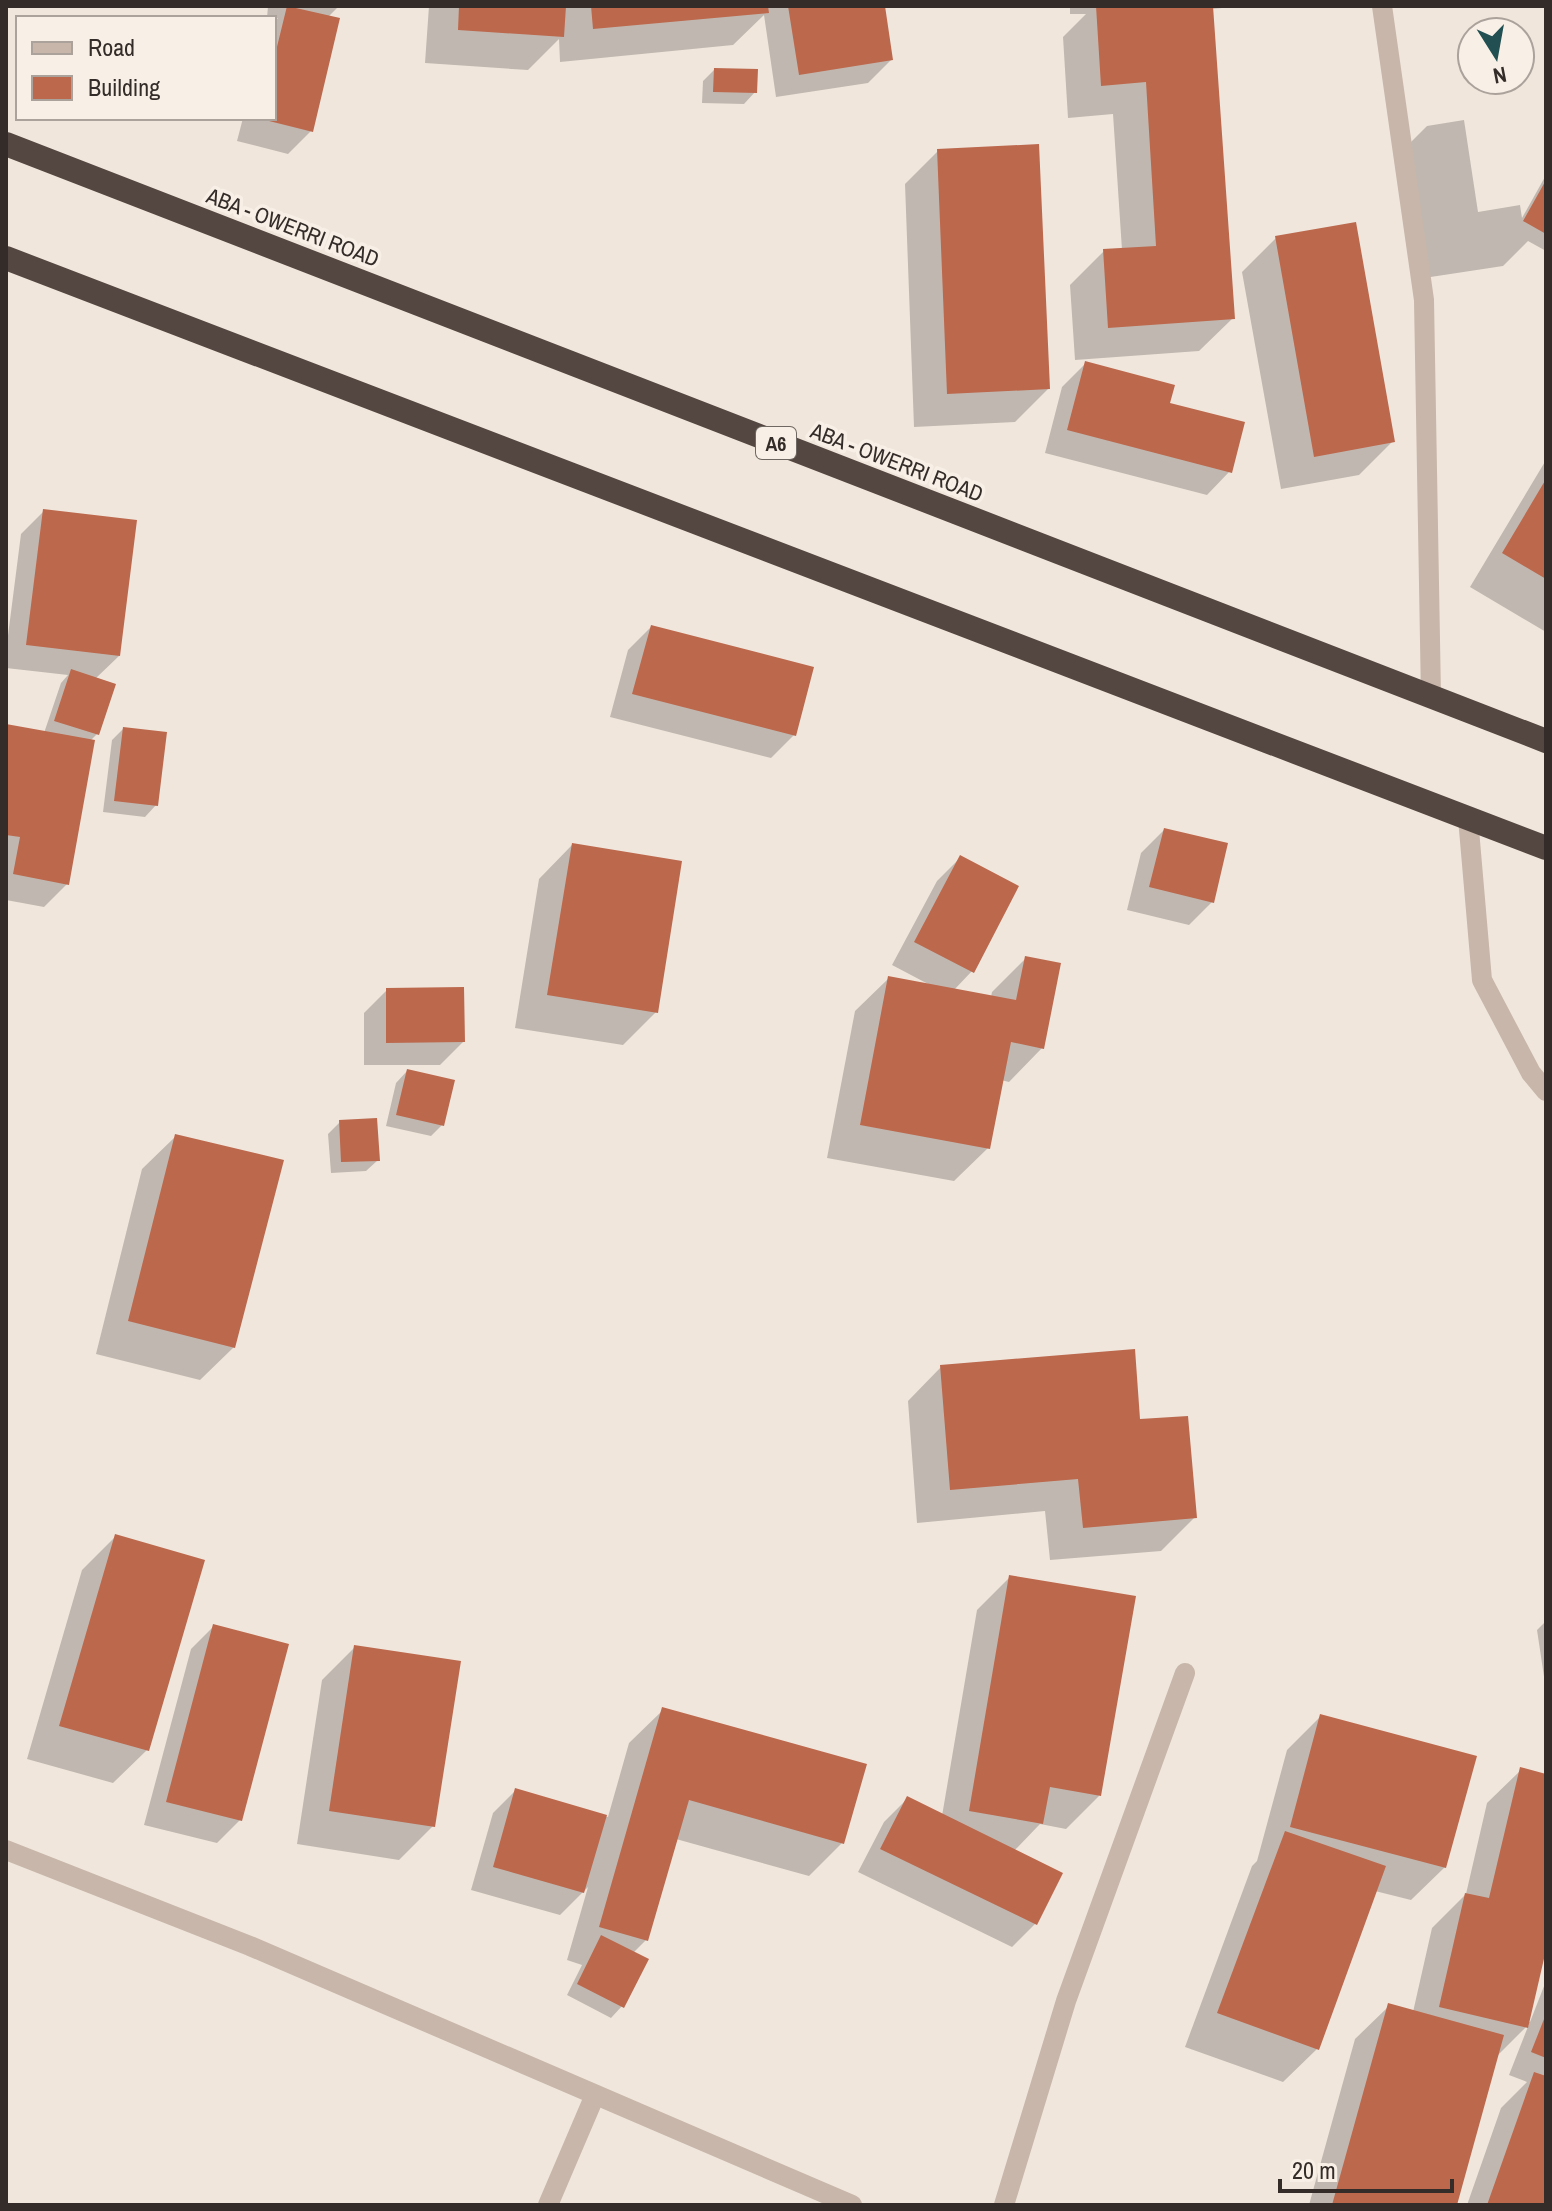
<svg xmlns="http://www.w3.org/2000/svg" width="1552" height="2211" font-family="'Archivo Narrow',sans-serif">
  <style>
    .shadow { fill: #0003 }
    .building { fill: #bc684d }
    .lines { fill: none; stroke-linecap: round; stroke-linejoin: round }
    .minor { stroke: #c7b6a9; stroke-width: 20 }
    .highway { stroke: #544640; stroke-width: 24 }
    .labels { text-anchor: middle; dominant-baseline: central; stroke-width: 7; stroke-linejoin: round; paint-order: stroke }
    .shield { fill: #f8f0e7; stroke: #6f6761; stroke-width: 2 }
    .shield-label { font-size: 20px; font-weight: bold; fill: #342c28 }
    .street-label { font-size: 22px; fill: #342c28; stroke: #f8f0e7 }
  </style>
  <rect width="100%" height="100%" fill="#f0e6dc"/>
  <path class="shadow" d="M 268,6 L 339,6 L 328,17 L 311,131 L 288,154 L 237,141 L 243,118 L 274,118 L 274,22 L 278,18 L 267,18 Z
    M 429,6 L 883,6 L 891,60 L 868,83 L 776,97 L 764,15 L 733,45 L 560,62 L 559,39 L 528,70 L 425,63 Z
    M 1070,6 L 1245,6 L 1211,9 L 1233,318 L 1199,351 L 1075,360 L 1070,285 L 1104,251 L 1122,250 L 1113,114 L 1068,118 L 1063,37 L 1086,14 L 1070,14 Z
    M 714,70 L 755,92 L 744,104 L 702,103 L 703,81 Z
    M 1464,120 L 1478,212 L 1520,205 L 1522,218 L 1546,175 L 1546,251 L 1528,241 L 1503,266 L 1424,278 L 1404,149 L 1427,126 Z
    M 938,151 L 1048,389 L 1015,422 L 914,427 L 905,184 Z
    M 1276,238 L 1393,441 L 1359,475 L 1281,489 L 1242,272 Z
    M 1085,364 L 1168,404 L 1230,471 L 1207,495 L 1045,453 L 1062,387 Z
    M 1546,460 L 1546,632 L 1470,587 Z
    M 44,511 L 119,656 L 95,679 L 97,734 L 90,741 L 67,884 L 44,907 L 6,900 L 6,726 L 44,733 L 61,683 L 68,675 L 6,668 L 6,651 L 21,534 Z
    M 651,627 L 794,735 L 771,758 L 610,717 L 628,650 Z
    M 123,729 L 156,805 L 145,817 L 103,812 L 112,740 Z
    M 1164,830 L 1212,902 L 1189,925 L 1127,910 L 1141,853 Z
    M 572,845 L 656,1012 L 623,1045 L 515,1028 L 539,879 Z
    M 960,858 L 972,971 L 954,990 L 991,997 L 992,992 L 1026,958 L 1042,1048 L 1009,1082 L 1001,1080 L 988,1148 L 954,1181 L 827,1158 L 855,1011 L 889,978 L 930,985 L 892,965 L 937,881 Z
    M 387,990 L 463,1042 L 440,1065 L 364,1065 L 364,1013 Z
    M 407,1071 L 442,1125 L 431,1136 L 386,1126 L 396,1083 Z
    M 340,1122 L 378,1160 L 366,1171 L 331,1173 L 328,1134 Z
    M 176,1136 L 234,1347 L 200,1380 L 96,1354 L 142,1169 Z
    M 941,1367 L 1138,1422 L 1195,1517 L 1161,1551 L 1050,1560 L 1045,1511 L 917,1523 L 908,1401 Z
    M 116,1536 L 147,1750 L 113,1783 L 27,1759 L 82,1570 Z
    M 1010,1577 L 1099,1796 L 1066,1829 L 1040,1824 L 1014,1851 L 1061,1874 L 1035,1924 L 1012,1947 L 858,1872 L 884,1822 L 907,1799 L 942,1816 L 977,1610 Z
    M 1546,1621 L 1546,1690 L 1537,1630 Z
    M 214,1626 L 240,1820 L 217,1843 L 144,1825 L 191,1649 Z
    M 355,1647 L 433,1826 L 399,1860 L 297,1844 L 322,1680 Z
    M 663,1710 L 842,1843 L 809,1876 L 676,1839 L 646,1940 L 633,1953 L 622,2006 L 611,2018 L 567,1995 L 582,1965 L 567,1960 L 588,1887 L 560,1915 L 471,1890 L 493,1813 L 516,1790 L 608,1817 L 629,1743 Z
    M 1321,1716 L 1445,1867 L 1411,1900 L 1375,1891 L 1317,2049 L 1283,2082 L 1185,2047 L 1252,1866 L 1257,1861 L 1287,1750 Z
    M 1521,1770 L 1546,1776 L 1546,1941 L 1527,2021 L 1530,2022 L 1546,1981 L 1546,2205 L 1467,2205 L 1501,2108 L 1527,2082 L 1509,2075 L 1529,2024 L 1496,2057 L 1455,2205 L 1309,2205 L 1355,2039 L 1389,2006 L 1413,2012 L 1432,1928 L 1466,1894 L 1487,1803 Z"/>
  <path class="building" d="M 287,6 L 340,18 L 313,132 L 261,119 L 274,118 L 274,59 Z
    M 459,6 L 566,6 L 564,37 L 458,30 Z
    M 591,6 L 768,6 L 769,13 L 593,29 Z
    M 788,6 L 885,6 L 893,60 L 799,75 Z
    M 1096,6 L 1213,6 L 1235,319 L 1108,328 L 1103,249 L 1156,246 L 1146,82 L 1101,86 Z
    M 714,68 L 758,69 L 757,93 L 713,92 Z
    M 1039,144 L 1050,389 L 947,394 L 937,149 Z
    M 1546,180 L 1546,234 L 1523,221 Z
    M 1356,222 L 1395,442 L 1314,457 L 1275,236 Z
    M 1085,361 L 1175,385 L 1170,403 L 1245,422 L 1232,473 L 1067,430 Z
    M 1546,479 L 1546,579 L 1502,553 Z
    M 43,509 L 137,520 L 120,656 L 26,645 Z
    M 651,625 L 814,667 L 796,736 L 632,694 Z
    M 71,669 L 116,684 L 99,735 L 54,721 Z
    M 6,724 L 95,740 L 69,885 L 13,874 L 20,837 L 6,835 Z
    M 123,727 L 167,732 L 158,806 L 114,801 Z
    M 1164,828 L 1228,843 L 1214,903 L 1149,887 Z
    M 572,843 L 682,861 L 658,1013 L 547,995 Z
    M 960,855 L 1019,886 L 974,973 L 914,942 Z
    M 1025,956 L 1061,963 L 1044,1049 L 1011,1042 L 990,1149 L 860,1125 L 888,976 L 1016,1000 Z
    M 464,987 L 465,1042 L 386,1043 L 386,988 Z
    M 407,1069 L 455,1080 L 444,1126 L 396,1115 Z
    M 377,1118 L 380,1161 L 341,1162 L 339,1120 Z
    M 175,1134 L 284,1160 L 235,1348 L 128,1321 Z
    M 1135,1349 L 1140,1419 L 1188,1416 L 1197,1518 L 1083,1528 L 1078,1479 L 950,1490 L 940,1365 Z
    M 115,1534 L 205,1560 L 149,1751 L 59,1726 Z
    M 1009,1575 L 1136,1596 L 1101,1796 L 1050,1787 L 1043,1824 L 969,1811 Z
    M 213,1624 L 289,1644 L 242,1821 L 166,1802 Z
    M 354,1645 L 461,1661 L 435,1827 L 329,1811 Z
    M 662,1707 L 867,1764 L 844,1844 L 689,1800 L 648,1941 L 599,1927 Z
    M 1320,1714 L 1477,1756 L 1446,1868 L 1290,1827 Z
    M 1520,1767 L 1546,1774 L 1546,1950 L 1528,2028 L 1439,2007 L 1465,1893 L 1489,1898 Z
    M 515,1788 L 607,1815 L 584,1893 L 493,1867 Z
    M 907,1796 L 1063,1873 L 1037,1925 L 880,1849 Z
    M 1285,1831 L 1386,1866 L 1319,2050 L 1217,2013 Z
    M 601,1935 L 649,1959 L 624,2008 L 577,1984 Z
    M 1388,2003 L 1504,2035 L 1457,2205 L 1332,2205 Z
    M 1546,2014 L 1546,2058 L 1531,2052 Z
    M 1534,2072 L 1546,2076 L 1546,2205 L 1487,2205 Z"/>
  <g class="lines">
    <path class="minor" d="M 1382,6 L 1424,300 L 1431,697
      M 1468,818 L 1482,980 L 1531,1073 L 1546,1091
      M 6,1850 L 250,1946 L 852,2205
      M 548,2205 L 595,2095
      M 1004,2205 L 1066,2001 L 1185,1673"/>
    <path class="highway" d="M 6,144 L 1546,741
      M 6,258 L 1546,848"/>
  </g>
  <g class="labels">
    <rect class="shield" x="756" y="427" width="40" height="32" rx="6"/>
    <g class="shield-label">
      <text x="776" y="443">A6</text>
    </g>
    <g class="street-label">
      <text transform="translate(293 227) rotate(21)">ABA - OWERRI ROAD</text>
      <text transform="translate(897 462) rotate(21)">ABA - OWERRI ROAD</text>
    </g>
  </g>
  <rect width="1552" height="2211" fill="none" stroke="#342c28" stroke-width="16"/>
  <rect x="16" y="16" width="260" height="104" fill="#f8f0e7" stroke="#aaa29b" stroke-width="2"/>
  <rect x="32" y="42" width="40" height="12" fill="#c7b6a9" stroke="#aaa29b" stroke-width="2"/>
  <text x="88" y="56" font-size="24" fill="#342c28">Road</text>
  <rect x="32" y="76" width="40" height="24" fill="#bc684d" stroke="#aaa29b" stroke-width="2"/>
  <text x="88" y="96" font-size="24" fill="#342c28">Building</text>
  <g transform="translate(1496 56) rotate(169)"><circle r="38" fill="#f8f0e7" stroke="#aaa29b" stroke-width="2"/>
  <path d="M0-6L14 30L0 20L-14 30Z" fill="#214f52"/>
  <text y="-12" font-size="22" font-weight="bold" text-anchor="middle" fill="#342c28">N</text>
  </g>
  <path d="M1280 2179v12h172v-12" fill="none" stroke="#342c28" stroke-width="4"/>
  <text x="1292" y="2179" font-size="24" fill="#342c28" stroke="#f8f0e7" stroke-width="6" paint-order="stroke">20 m</text>
</svg>
